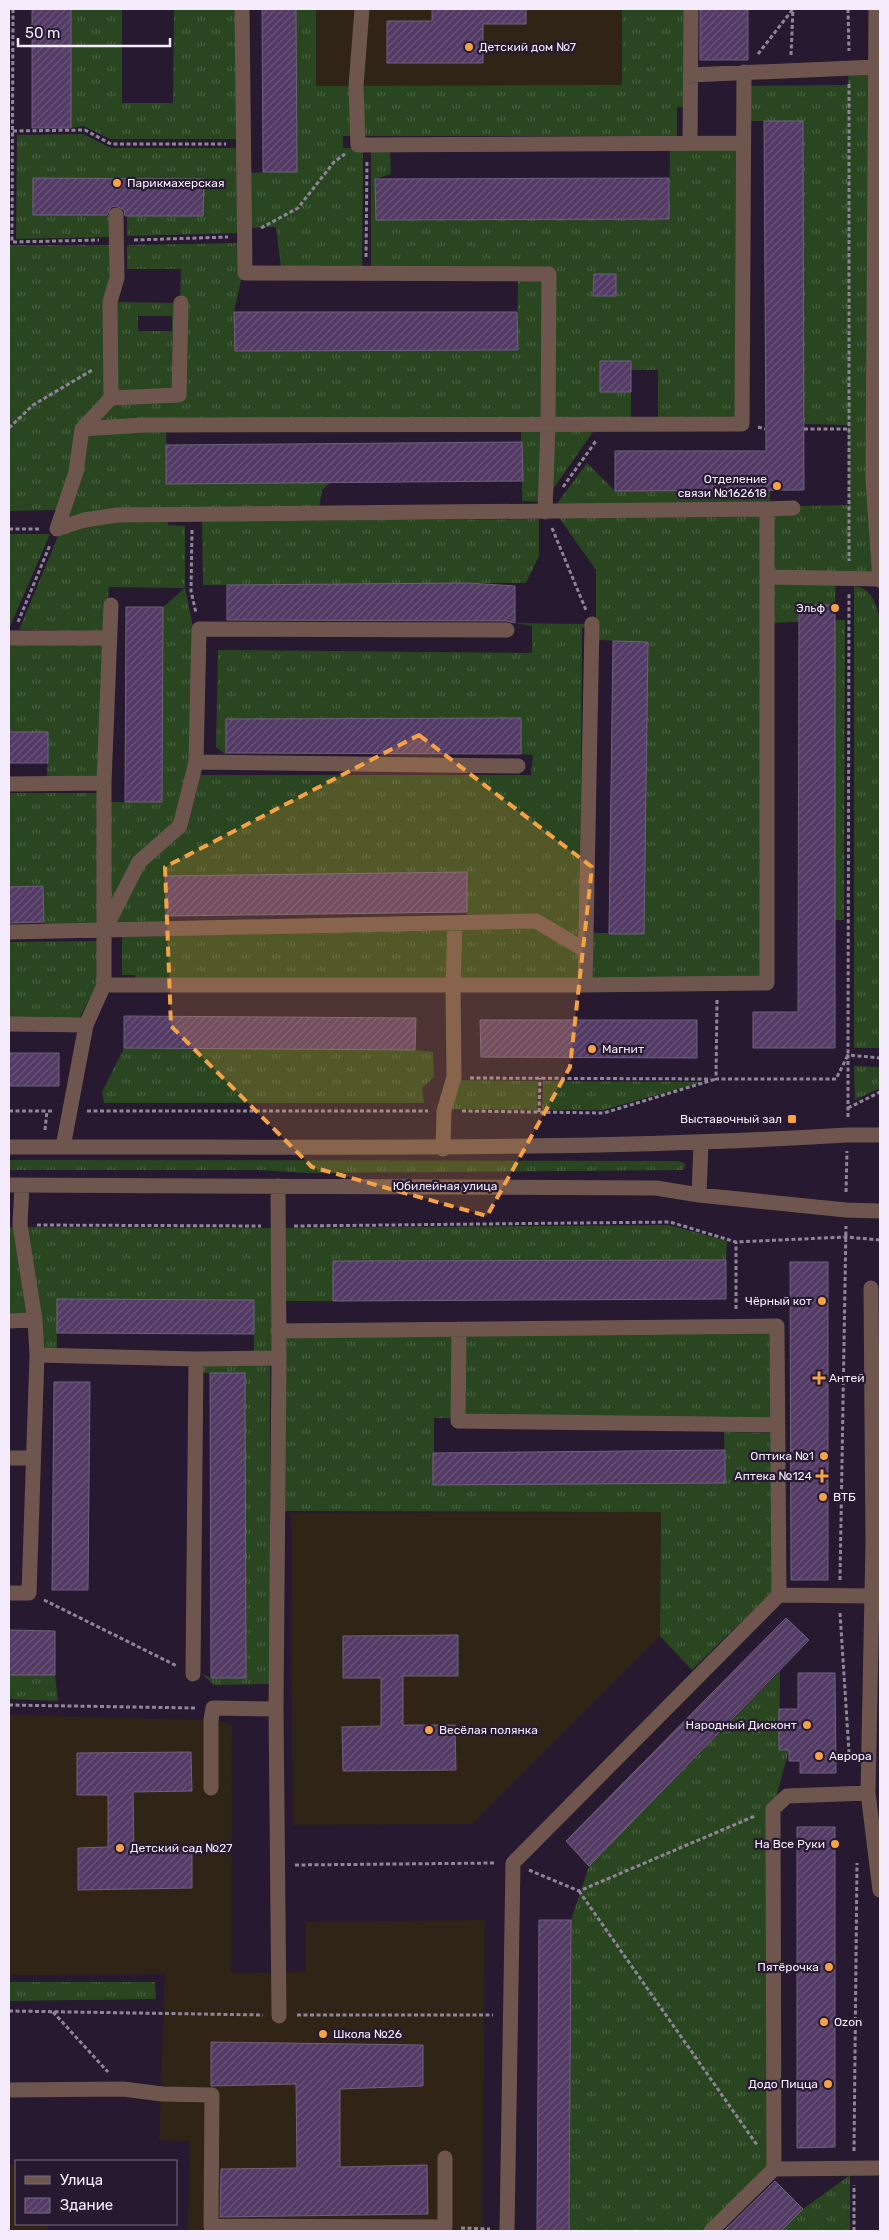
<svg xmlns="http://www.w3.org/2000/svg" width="889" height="2240" font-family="Rubik,sans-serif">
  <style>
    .education { fill: #302416 }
    .grass { fill: url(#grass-tufts); fill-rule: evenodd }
    .building { fill: url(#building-hatch); stroke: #70617c }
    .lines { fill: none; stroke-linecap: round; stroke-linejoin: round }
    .path { stroke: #8f8598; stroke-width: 3; stroke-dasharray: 4 2.5; stroke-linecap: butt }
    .minor { stroke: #6e564f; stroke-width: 15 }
    .marked { fill: #f5a246; fill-opacity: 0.2; stroke: #f5a246; stroke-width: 4; stroke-dasharray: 10 6; stroke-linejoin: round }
    .poi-dot { fill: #f5a246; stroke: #261930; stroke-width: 2 }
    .labels { text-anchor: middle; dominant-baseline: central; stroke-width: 4.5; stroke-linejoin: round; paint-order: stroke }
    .poi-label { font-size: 12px; fill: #f4ecfc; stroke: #261930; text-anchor: start }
    .street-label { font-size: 12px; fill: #f4ecfc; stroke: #261930 }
  </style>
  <defs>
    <pattern id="grass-tufts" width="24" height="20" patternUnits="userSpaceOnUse" patternTransform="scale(1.25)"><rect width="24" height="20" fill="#2a4621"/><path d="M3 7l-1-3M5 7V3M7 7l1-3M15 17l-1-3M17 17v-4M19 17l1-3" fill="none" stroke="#4a6142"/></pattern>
    <pattern id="building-hatch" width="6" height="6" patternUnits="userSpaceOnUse" patternTransform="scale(1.25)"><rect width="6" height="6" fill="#523a64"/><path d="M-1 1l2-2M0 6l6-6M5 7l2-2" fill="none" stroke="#6c577b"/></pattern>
  </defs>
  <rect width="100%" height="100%" fill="#261930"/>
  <path class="education" d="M 316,9 L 622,9 L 623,85 L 316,86 Z
    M 661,1512 L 660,1636 L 472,1824 L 293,1825 L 291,1513 Z
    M 9,1715 L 211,1720 L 232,1724 L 231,1973 L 306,1972 L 306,1922 L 485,1920 L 482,2231 L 188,2231 L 190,2141 L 159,2140 L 165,1974 L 9,1975 Z
    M 16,2165 L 16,2224 L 47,2224 L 47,2231 L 9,2231 L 9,2165 Z"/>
  <path class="grass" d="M 71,9 L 122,9 L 122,103 L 173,103 L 174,9 L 238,9 L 239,139 L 110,139 L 84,126 L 71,128 Z
    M 296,9 L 316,9 L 316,86 L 622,85 L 622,9 L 687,9 L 687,107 L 677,107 L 677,136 L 343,136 L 343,148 L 363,148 L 362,270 L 281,267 L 276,227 L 248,228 L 249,173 L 297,171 Z
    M 876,67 L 880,579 L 836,574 L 835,605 L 799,605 L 798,622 L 773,623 L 773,515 L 796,506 L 849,505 L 848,425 L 804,424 L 764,121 L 747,121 L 747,86 L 848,85 L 849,68 Z
    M 83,134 L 111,148 L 240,148 L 241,233 L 127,236 L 127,216 L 203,216 L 204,180 L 33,215 L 109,215 L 109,237 L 16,239 L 17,135 Z
    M 670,147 L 738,147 L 739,420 L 658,421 L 658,370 L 631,370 L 631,361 L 600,361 L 600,391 L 631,392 L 631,421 L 166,421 L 167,484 L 331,482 L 322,490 L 319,508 L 167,510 L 168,525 L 185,526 L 185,588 L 193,628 L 189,761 L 176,823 L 99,926 L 49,926 L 44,923 L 43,887 L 9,887 L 9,793 L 98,793 L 99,802 L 162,802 L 163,607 L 185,588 L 109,587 L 105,631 L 19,630 L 59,534 L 56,510 L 9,511 L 9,245 L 109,245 L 110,302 L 180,303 L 181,269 L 127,269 L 127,245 L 242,243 L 242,276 L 234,312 L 235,351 L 517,350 L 518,271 L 371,270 L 371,151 L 390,150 L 391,174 L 375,179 L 376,220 L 669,218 ZM 594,274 L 616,274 L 593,295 ZM 172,316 L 172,331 L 138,331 L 138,316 Z
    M 521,427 L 593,432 L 544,502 L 522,501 Z
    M 587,463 L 615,491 L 770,490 L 760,978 L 591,980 L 592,933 L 644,934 L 648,642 L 596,640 L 596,570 L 553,509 Z
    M 539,519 L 539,556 L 526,583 L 203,585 L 202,521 Z
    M 9,534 L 50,534 L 9,629 Z
    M 854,586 C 873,589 875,603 880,619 L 880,1048 L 854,1048 Z
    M 835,620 L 845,620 L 844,920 L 834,920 Z
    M 515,623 L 592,624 L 582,628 L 580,979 L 136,983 L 135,975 L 122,975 L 122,936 L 467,929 L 467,873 L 165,877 L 166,925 L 114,926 L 144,867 L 187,830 L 200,775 L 531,775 L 533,755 L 521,754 L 521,718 L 226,719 L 226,755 L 216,747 L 218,650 L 532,653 L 532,626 Z
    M 9,644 L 104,645 L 99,779 L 47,779 L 48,732 L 9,732 Z
    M 97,941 L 97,984 L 79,1019 L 9,1017 L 9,942 Z
    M 124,1048 L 415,1050 L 433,1052 L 434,1077 L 422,1088 L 424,1103 L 104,1103 L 102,1092 Z
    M 854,1066 L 880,1067 L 880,1088 L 855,1100 Z
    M 455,1080 L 538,1081 L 537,1110 L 447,1109 Z
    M 543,1081 L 703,1082 L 603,1110 L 542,1110 Z
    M 9,1160 L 679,1161 L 686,1164 L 683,1170 L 307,1173 L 259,1170 L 9,1170 Z
    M 669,1225 L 727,1241 L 726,1260 L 334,1261 L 333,1301 L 282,1301 L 282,1228 Z
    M 9,1227 L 277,1228 L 276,1356 L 254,1356 L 253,1300 L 57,1299 L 57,1353 L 39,1352 L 37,1318 L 9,1318 Z
    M 772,1331 L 774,1422 L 434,1418 L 434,1485 L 725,1483 L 724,1432 L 772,1433 L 772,1592 L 692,1670 L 660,1636 L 661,1512 L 283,1511 L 282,1335 Z
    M 270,1364 L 270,1684 L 214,1685 L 201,1673 L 211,1678 L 246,1677 L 245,1374 L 202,1373 L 203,1366 Z
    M 780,1671 L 779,1750 L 789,1750 L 773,1809 L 774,2169 L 711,2231 L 569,2231 L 571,1920 L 589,1866 Z
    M 9,1675 L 55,1675 L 58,1701 L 9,1699 Z
    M 9,1982 L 155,1982 L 156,1999 L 9,2001 Z
    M 850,2175 L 850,2231 L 781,2231 L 803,2209 Z"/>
  <path class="building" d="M 32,9 L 71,9 L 71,128 L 32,128 Z
    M 262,9 L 296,9 L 297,172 L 263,172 Z
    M 432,9 L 526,9 L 526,24 L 483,24 L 483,63 L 387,63 L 387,21 L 432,21 Z
    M 700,9 L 748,9 L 748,60 L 700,60 Z
    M 764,121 L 803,121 L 804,490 L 615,491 L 615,451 L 766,451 Z
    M 33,178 L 204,179 L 203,216 L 125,216 L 124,210 L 116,206 L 111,207 L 107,215 L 33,215 Z
    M 669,178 L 669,219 L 376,220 L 375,179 Z
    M 594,274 L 616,274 L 616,296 L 593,296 Z
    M 234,312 L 517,312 L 518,350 L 235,351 Z
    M 600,361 L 631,361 L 631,392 L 600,392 Z
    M 522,442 L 523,481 L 166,484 L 166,445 Z
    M 468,583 L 515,586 L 515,623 L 507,621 L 227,620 L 227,585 Z
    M 799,605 L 835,605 L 835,1048 L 753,1048 L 753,1012 L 798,1012 Z
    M 126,607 L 163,607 L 162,802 L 125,802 Z
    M 613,641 L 648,642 L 644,934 L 609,934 Z
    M 521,718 L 521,754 L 226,753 L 226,719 Z
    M 9,732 L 48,732 L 48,763 L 9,763 Z
    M 467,872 L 467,912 L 166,916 L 165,876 Z
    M 43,886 L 44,922 L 9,923 L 9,887 Z
    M 124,1016 L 416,1018 L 415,1050 L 124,1048 Z
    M 480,1020 L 697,1020 L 697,1058 L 481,1057 Z
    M 9,1053 L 59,1053 L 59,1086 L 9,1086 Z
    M 726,1260 L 726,1299 L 333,1301 L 333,1261 Z
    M 790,1262 L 828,1262 L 828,1580 L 791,1580 Z
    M 57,1299 L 254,1300 L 254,1334 L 57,1333 Z
    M 210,1373 L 245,1373 L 246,1678 L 211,1678 Z
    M 54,1382 L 90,1382 L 88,1590 L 52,1590 Z
    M 725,1450 L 725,1483 L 433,1485 L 433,1453 Z
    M 786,1618 L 809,1640 L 589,1866 L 566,1841 Z
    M 9,1630 L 55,1631 L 55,1675 L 9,1675 Z
    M 458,1635 L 458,1676 L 403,1676 L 403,1725 L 455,1725 L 456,1770 L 343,1771 L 342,1727 L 381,1726 L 381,1678 L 343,1678 L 343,1636 Z
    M 798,1673 L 835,1673 L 836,1773 L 800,1773 L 800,1761 L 789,1761 L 789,1750 L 779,1750 L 779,1709 L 798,1709 Z
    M 191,1752 L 192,1791 L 133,1792 L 134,1848 L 192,1847 L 192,1888 L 78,1890 L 78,1848 L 108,1847 L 108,1795 L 77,1795 L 77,1753 Z
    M 797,1827 L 835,1827 L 835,2147 L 797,2148 Z
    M 539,1920 L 571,1920 L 569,2231 L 537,2231 Z
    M 211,2042 L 423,2045 L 423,2086 L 340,2089 L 340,2167 L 427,2165 L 428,2214 L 220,2217 L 221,2169 L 297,2168 L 296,2084 L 211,2086 Z
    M 775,2181 L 803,2209 L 781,2231 L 724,2231 Z"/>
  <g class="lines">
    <path class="path" d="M 13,9 L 12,242 L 99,240
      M 848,9 L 849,51
      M 758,54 L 793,9
      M 791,55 L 793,9
      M 849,84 L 849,561
      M 13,131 L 85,130 L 111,144 L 226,144
      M 261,228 L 298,208 L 334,162 L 345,154
      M 134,240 L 228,237
      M 366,257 L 367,160
      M 758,427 L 765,429
      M 9,428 L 33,405 L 94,369
      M 804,429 L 848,429
      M 563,487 L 596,441
      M 552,528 L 586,610
      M 9,529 L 41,529
      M 192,530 L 191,591 L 196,613
      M 18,622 L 50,545
      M 717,1000 L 716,1079 L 836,1079 L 848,1055 L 849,594
      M 470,1078 L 711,1079
      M 848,1108 L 880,1092
      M 9,1111 L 53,1111
      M 87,1111 L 428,1111
      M 462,1111 L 604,1113 L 716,1079
      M 539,1112 L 540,1078
      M 848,1117 L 848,1055 L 880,1058
      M 45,1130 L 47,1111
      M 846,1192 L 847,1151
      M 37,1225 L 261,1226
      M 294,1226 L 670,1222 L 736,1242 L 846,1237 L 880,1240
      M 736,1309 L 736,1242
      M 840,1580 L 846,1226
      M 44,1600 L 177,1666
      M 840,1613 L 849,1752
      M 9,1705 L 196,1708
      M 295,1865 L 496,1863
      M 529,1870 L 579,1891 L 755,1816
      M 579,1891 L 757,2145
      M 9,2011 L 263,2015
      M 53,2012 L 108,2072
      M 297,2015 L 493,2015
      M 854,2151 L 857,1863
      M 461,2228 L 490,2229
      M 854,2231 L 854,2185"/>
    <path class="minor" d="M 242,9 L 245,273 L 549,274 L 548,425 L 545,512
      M 362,9 L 356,86 L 358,145 L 743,143
      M 876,9 L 873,480 L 880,580
      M 690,75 L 876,67
      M 690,143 L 691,9
      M 111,398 L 110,302 L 117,278 L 116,215
      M 82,429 L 143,425 L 742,424 L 744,72
      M 767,509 L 793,508
      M 767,577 L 880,579
      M 111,605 L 104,783 L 104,985 L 585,985 L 767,983 L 767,509 L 117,515 L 84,520 L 57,529 L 76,472 L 82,429 L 111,398 L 179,395 L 181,303
      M 9,638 L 109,638
      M 196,762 L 518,766
      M 9,784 L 104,783
      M 106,927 L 139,862 L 180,826 L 196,762 L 199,629 L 507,630
      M 9,932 L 536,921 L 585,950
      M 585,985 L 592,624
      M 9,1024 L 86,1025
      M 9,1147 C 288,1146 567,1152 847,1135 L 880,1135
      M 63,1147 L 86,1025 L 104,985
      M 443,1149 L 444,1111 L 454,1077 L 453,985 L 455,923
      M 9,1185 L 656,1188 L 699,1195 L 846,1210 L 880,1211
      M 22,1185 L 20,1225 L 35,1320 L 37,1355 L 196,1359
      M 699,1195 L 701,1143
      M 871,1288 L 873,1544
      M 9,1321 L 35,1320
      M 459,1329 L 458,1421 L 778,1425
      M 278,1331 L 777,1326 L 779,1595
      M 279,1358 L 276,1709 L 279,2016
      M 9,1458 L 32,1458
      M 880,1532 L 873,1544 L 868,1793 L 880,1890
      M 9,1593 L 29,1593 L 37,1355
      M 193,1674 L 196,1359 L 279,1358 L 278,1186
      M 211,1788 L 211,1720 L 213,1708 L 276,1709
      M 9,2090 L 123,2089 L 162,2094 L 212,2095 L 211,2226 L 445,2227 L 445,2158
      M 774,2169 L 880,2168
      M 507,2231 L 513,1863 L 779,1595 L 872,1596
      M 711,2231 L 774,2169 L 773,1809 L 787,1796 L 868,1793"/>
  </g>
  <path class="marked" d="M 419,735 L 592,867 L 570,1067 L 487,1216 L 312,1167 L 171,1026 L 165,867 Z"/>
  <g class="poi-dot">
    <circle cx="469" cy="47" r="5"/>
    <circle cx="117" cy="183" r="5"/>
    <circle cx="777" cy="486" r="5"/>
    <circle cx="835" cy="608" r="5"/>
    <circle cx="592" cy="1049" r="5"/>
    <rect x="787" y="1114" width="10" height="10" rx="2.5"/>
    <circle cx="822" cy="1301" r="5"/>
    <path d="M816.5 1370.5h5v5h5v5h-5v5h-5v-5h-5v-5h5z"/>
    <circle cx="824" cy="1456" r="5"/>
    <path d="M819.5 1468.5h5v5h5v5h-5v5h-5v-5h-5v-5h5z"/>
    <circle cx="823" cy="1497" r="5"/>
    <circle cx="807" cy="1725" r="5"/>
    <circle cx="429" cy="1730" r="5"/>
    <circle cx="819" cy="1756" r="5"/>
    <circle cx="835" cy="1844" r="5"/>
    <circle cx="120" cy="1848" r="5"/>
    <circle cx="829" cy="1967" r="5"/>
    <circle cx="824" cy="2022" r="5"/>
    <circle cx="323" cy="2034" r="5"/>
    <circle cx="828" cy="2084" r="5"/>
  </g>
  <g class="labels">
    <g class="poi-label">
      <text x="479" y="47">Детский дом №7</text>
      <text x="127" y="183">Парикмахерская</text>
      <text x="767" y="479" text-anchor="end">Отделение<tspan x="767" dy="14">связи №162618</tspan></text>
      <text x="825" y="608" text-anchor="end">Эльф</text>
      <text x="602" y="1049">Магнит</text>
      <text x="782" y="1119" text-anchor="end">Выставочный зал</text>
      <text x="812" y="1301" text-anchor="end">Чёрный кот</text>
      <text x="829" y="1378">Антей</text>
      <text x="814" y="1456" text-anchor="end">Оптика №1</text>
      <text x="812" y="1476" text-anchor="end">Аптека №124</text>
      <text x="833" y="1497">ВТБ</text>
      <text x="797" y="1725" text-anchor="end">Народный Дисконт</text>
      <text x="439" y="1730">Весёлая полянка</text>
      <text x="829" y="1756">Аврора</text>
      <text x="825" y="1844" text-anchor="end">На Все Руки</text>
      <text x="130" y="1848">Детский сад №27</text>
      <text x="819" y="1967" text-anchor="end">Пятёрочка</text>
      <text x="834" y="2022">Ozon</text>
      <text x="333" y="2034">Школа №26</text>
      <text x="818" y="2084" text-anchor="end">Додо Пицца</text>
    </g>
    <g class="street-label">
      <text x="445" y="1186">Юбилейная улица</text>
    </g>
  </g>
  <rect width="889" height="2240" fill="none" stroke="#f4ecfc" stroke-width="20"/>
  <rect x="15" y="2160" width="162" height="65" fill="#261930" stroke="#786d82"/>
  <rect x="25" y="2176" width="25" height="8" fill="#6e564f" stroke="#786d82"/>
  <text x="60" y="2185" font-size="15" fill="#f4ecfc">Улица</text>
  <rect x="25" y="2198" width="25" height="15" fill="url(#building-hatch)" stroke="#786d82"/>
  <text x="60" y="2210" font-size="15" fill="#f4ecfc">Здание</text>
  <path d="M18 38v8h152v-8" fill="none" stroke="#f4ecfc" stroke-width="2.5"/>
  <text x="25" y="38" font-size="15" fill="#f4ecfc" stroke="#261930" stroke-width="4" paint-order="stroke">50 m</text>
</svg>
